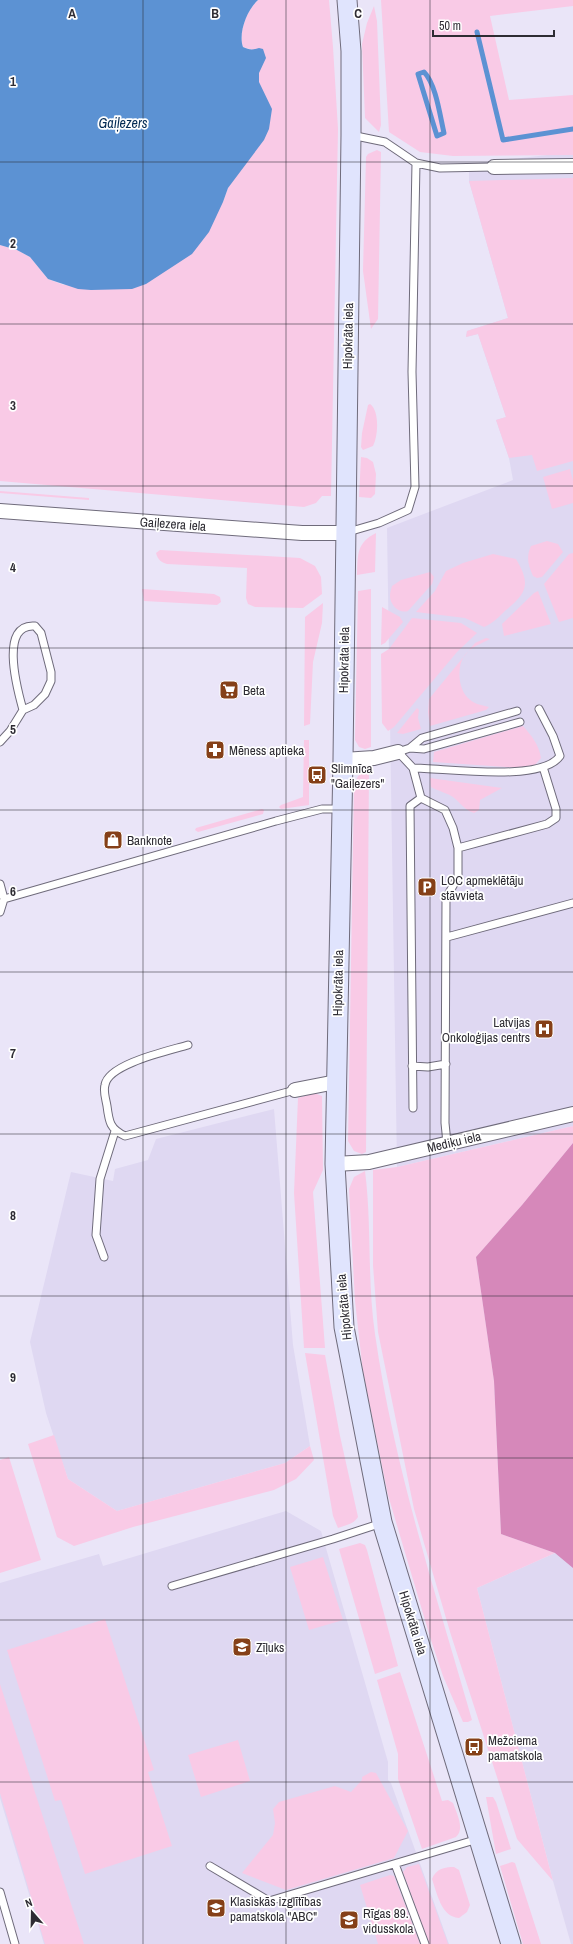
<svg xmlns="http://www.w3.org/2000/svg" width="573" height="1944" font-family="'Archivo Narrow',sans-serif">
  <style>
    .built { fill: #dfd8f2 }
    .green { fill: #f9cae6 }
    .forest { fill: #d688ba }
    .water { fill: #5c92d3 }
    .lines { fill: none; stroke-linecap: round; stroke-linejoin: round }
    .stream { stroke: #5c92d3; stroke-width: 5 }
    .lane-casing { stroke: #6f6b7b; stroke-width: 9 }
    .street-casing { stroke: #6f6b7b; stroke-width: 16 }
    .secondary-casing { stroke: #6f6b7b; stroke-width: 21 }
    .lane { stroke: #fff; stroke-width: 7 }
    .street { stroke: #fff; stroke-width: 14 }
    .secondary { stroke: #e0e4fd; stroke-width: 19 }
    .grid { fill: none; stroke: #2e2c33; stroke-width: 1; stroke-opacity: 0.55 }
    .labels { text-anchor: middle; dominant-baseline: central; stroke-width: 3.5; stroke-linejoin: round; paint-order: stroke }
    .street-label { font-size: 13px; fill: #2e2c33; stroke: #fff }
    .poi-label { font-size: 13px; fill: #2e2c33; stroke: #fff; text-anchor: start }
    .water-label { font-size: 14px; font-style: italic; fill: #032a53; stroke: #fff }
    .grid-label { font-size: 13px; text-anchor: middle; font-weight: bold; fill: #2e2c33; stroke: #fff; stroke-width: 3.5; stroke-linejoin: round; paint-order: stroke }
  </style>
  <rect width="100%" height="100%" fill="#eae5f8"/>
  <path class="built" d="M 573,152 L 573,1126 L 397,1167 L 387,528 L 513,480 L 509,458 L 496,420 L 506,417 L 478,334 L 466,337 L 467,331 L 508,318 L 469,181 L 469,164 Z
    M 274,1109 L 293,1345 L 310,1446 L 285,1463 L 117,1511 L 68,1479 L 46,1413 L 30,1342 L 71,1172 L 113,1181 L 115,1169 L 148,1160 L 156,1139 Z
    M 286,1511 L 321,1531 L 388,1762 L 388,1780 L 391,1783 L 449,1944 L 44,1944 L 0,1798 L 0,1583 L 99,1554 L 103,1566 Z
    M 573,1545 L 573,1944 L 571,1944 L 553,1881 L 477,1588 Z"/>
  <path class="green" d="M 258,0 L 329,0 L 333,47 L 338,129 L 331,496 L 322,496 L 316,503 L 304,507 L 0,481 L 0,245 L 17,250 L 30,257 L 48,279 L 64,285 L 223,202 L 228,188 L 236,175 L 263,94 L 259,83 L 253,50 L 243,47 C 238,33 247,10 258,0 Z
    M 381,0 L 573,0 L 573,6 L 490,16 L 509,100 L 573,95 L 573,155 L 453,156 L 420,152 L 389,132 Z
    M 374,6 L 377,21 L 381,125 L 379,132 L 365,118 L 362,44 L 367,23 Z
    M 377,150 L 381,152 L 378,319 L 371,329 L 363,271 L 366,157 L 368,154 Z
    M 573,178 L 573,461 L 537,471 L 532,455 L 509,458 L 496,420 L 506,417 L 478,334 L 466,337 L 467,331 L 508,318 L 469,181 Z
    M 370,404 C 380,411 378,437 373,446 L 363,450 L 361,447 L 362,433 L 368,405 Z
    M 361,457 L 367,458 L 373,462 L 376,474 L 375,494 L 371,498 L 359,497 Z
    M 570,469 L 573,481 L 573,503 L 552,509 L 543,477 Z
    M 0,491 L 89,498 L 89,500 L 0,493 Z
    M 376,533 L 375,572 L 357,575 C 358,555 356,543 376,533 Z
    M 547,541 L 558,544 L 563,552 L 542,577 L 537,578 L 533,576 C 528,565 526,557 531,546 Z
    M 160,550 L 300,558 L 315,566 L 321,577 L 322,594 L 303,608 L 255,607 L 248,604 L 246,598 L 247,568 L 167,564 C 161,562 158,560 156,553 Z
    M 573,553 L 573,618 L 559,622 L 544,584 L 569,554 Z
    M 493,554 L 516,559 C 531,584 527,593 506,610 C 499,617 493,623 484,627 L 465,618 L 416,612 L 435,591 L 446,571 L 463,563 Z
    M 430,572 L 434,577 L 432,584 L 408,611 C 399,614 390,605 390,596 C 390,593 391,589 392,586 L 401,580 Z
    M 142,589 L 214,594 L 220,597 L 221,602 L 217,605 L 144,601 Z
    M 371,589 L 371,747 L 365,749 L 359,747 L 355,740 L 358,591 Z
    M 538,591 L 551,624 L 504,636 L 502,624 L 534,593 Z
    M 323,603 L 322,623 L 313,662 L 310,724 L 304,726 L 305,617 Z
    M 382,607 L 400,617 L 403,622 L 385,643 L 381,645 Z
    M 412,618 L 461,623 L 477,633 L 457,652 L 394,727 L 388,731 L 382,723 L 381,654 L 389,649 Z
    M 486,638 L 490,639 C 481,644 470,647 464,656 C 457,667 458,687 467,697 C 473,704 481,705 489,707 L 486,710 L 430,726 L 428,712 L 429,699 L 475,643 Z
    M 417,708 L 419,710 L 418,718 L 421,729 L 403,734 L 397,733 Z
    M 523,726 C 532,736 539,745 541,758 L 534,766 L 521,768 L 433,762 L 434,752 Z
    M 304,740 L 309,740 L 309,805 L 281,809 L 279,807 L 281,805 L 303,797 Z
    M 369,769 L 366,1152 L 362,1154 L 354,1151 L 348,1141 L 354,786 L 358,776 Z
    M 430,778 L 502,788 L 480,800 L 479,810 L 474,813 C 463,809 461,803 453,797 C 447,793 438,791 431,787 Z
    M 262,809 L 264,810 L 263,814 L 198,832 L 195,830 L 196,828 Z
    M 314,1093 L 322,1096 L 323,1170 L 313,1192 L 325,1348 L 304,1348 L 294,1193 L 298,1098 Z
    M 573,1126 L 573,1143 L 522,1205 L 476,1257 L 494,1381 L 501,1534 L 555,1553 L 477,1588 L 553,1881 L 517,1839 L 451,1635 L 414,1509 L 378,1332 L 373,1265 L 373,1170 L 397,1167 Z
    M 365,1171 C 372,1225 367,1280 375,1334 C 394,1467 435,1591 472,1720 L 468,1722 L 463,1722 L 443,1676 L 430,1637 L 388,1495 L 363,1372 L 355,1301 L 349,1189 L 354,1177 Z
    M 305,1353 L 325,1355 L 340,1436 L 358,1517 C 354,1524 346,1525 338,1528 L 333,1516 Z
    M 54,1435 L 68,1479 L 117,1511 L 285,1463 L 310,1446 L 314,1460 L 296,1479 L 274,1490 L 133,1527 L 74,1546 L 57,1537 L 28,1444 Z
    M 9,1457 L 41,1560 L 0,1573 L 0,1460 Z
    M 360,1543 L 365,1545 L 367,1550 L 398,1666 L 375,1674 L 339,1549 Z
    M 323,1557 L 343,1620 L 309,1630 L 290,1567 Z
    M 105,1619 L 154,1770 L 148,1772 L 172,1846 L 85,1874 L 61,1800 L 55,1801 L 7,1650 Z
    M 400,1672 L 442,1801 L 448,1800 L 453,1803 C 457,1814 465,1829 456,1837 L 422,1849 L 398,1779 L 398,1754 L 377,1680 Z
    M 0,1684 L 84,1944 L 45,1944 L 0,1793 Z
    M 238,1740 L 250,1781 L 201,1797 L 188,1755 Z
    M 371,1772 L 376,1773 L 408,1831 L 394,1858 L 286,1890 L 242,1873 L 273,1835 L 275,1823 L 273,1809 L 279,1802 L 335,1786 L 351,1792 L 362,1780 L 362,1777 Z
    M 486,1797 L 493,1797 L 496,1802 L 511,1849 L 496,1854 Z
    M 512,1862 L 515,1863 L 541,1944 L 523,1944 L 500,1866 Z
    M 419,1864 L 448,1944 L 429,1944 L 403,1872 L 407,1867 Z
    M 454,1867 L 459,1870 L 470,1905 L 467,1912 L 459,1918 C 441,1917 437,1893 432,1879 C 436,1869 444,1867 454,1867 Z
    M 390,1875 L 394,1876 L 420,1944 L 378,1944 L 360,1885 Z"/>
  <path class="forest" d="M 573,1143 L 573,1568 L 555,1553 L 501,1534 L 494,1381 L 476,1257 L 522,1205 Z"/>
  <path class="water" d="M 0,0 L 258,0 C 247,10 238,33 243,47 C 249,50 253,50 259,48 L 263,49 L 266,58 L 259,73 L 259,82 L 272,109 L 269,129 L 264,140 L 228,188 L 223,202 L 209,232 L 192,254 L 146,284 L 132,289 L 91,290 L 78,289 L 48,279 L 30,257 L 17,250 L 0,245 Z"/>
  <g class="lines">
    <path class="stream" d="M 477,32 L 503,140 L 573,129
      M 424,72 C 436,84 440,116 444,133 L 437,136 L 418,74 Z"/>
    <defs>
      <path id="lane" d="M 351,135 L 385,142 L 416,163 L 440,168 L 494,167
        M 348,532 L 379,523 L 408,510 L 415,487 L 412,372 L 416,163
        M 0,742 L 10,731 L 23,710 L 34,705 L 45,694 L 51,681 L 51,672 L 41,633 L 35,626 C 0,623 16,685 23,710
        M 410,748 L 424,749 L 520,722
        M 413,768 C 446,768 541,783 560,756 L 553,736 L 539,709
        M 458,848 L 547,824 L 556,818 L 556,809 L 543,767
        M 0,884 L 4,899 L 0,912
        M 4,899 L 276,821 L 322,809 L 340,809
        M 447,937 L 573,903
        M 188,1045 C 168,1051 108,1064 105,1085 C 103,1091 106,1100 107,1106 C 109,1122 110,1129 125,1136 L 295,1090
        M 412,1066 L 428,1067 L 446,1064
        M 413,1108 L 410,806 L 421,798
        M 447,1143 L 445,1123 L 446,898 L 458,877 L 458,848 L 453,828 L 445,810 L 421,798 L 413,768 L 398,752 L 410,748 L 422,738 L 517,711
        M 104,1257 L 96,1235 L 100,1179 L 115,1131
        M 172,1586 L 333,1539 L 382,1523
        M 395,1864 L 425,1944
        M 210,1866 L 269,1901 L 478,1839
        M 0,1892 L 15,1944"/>
      <path id="street" d="M 494,167 L 573,166
        M 0,511 L 302,533 L 345,533
        M 343,760 L 374,758 L 398,752
        M 295,1090 L 336,1082
        M 335,1164 L 369,1162 L 573,1114"/>
      <path id="secondary" d="M 347,0 L 351,51 L 351,135 L 343,760 L 335,1164 L 344,1327 L 382,1522 L 511,1944"/>
    </defs>
    <use href="#lane" class="lane-casing"/>
    <use href="#street" class="street-casing"/>
    <use href="#secondary" class="secondary-casing"/>
    <use href="#lane" class="lane"/>
    <use href="#street" class="street"/>
    <use href="#secondary" class="secondary"/>
  </g>
  <path class="grid" d="M 143,0 L 143,1944M 286,0 L 286,1944M 430,0 L 430,1944M 0,162 L 573,162M 0,324 L 573,324M 0,486 L 573,486M 0,648 L 573,648M 0,810 L 573,810M 0,972 L 573,972M 0,1134 L 573,1134M 0,1296 L 573,1296M 0,1458 L 573,1458M 0,1620 L 573,1620M 0,1782 L 573,1782"/>
  <defs>
    <symbol id="supermarket-square" viewBox="-11 -11 22 22"><rect x="-9" y="-9" width="18" height="18" rx="4" fill="#854018" stroke="#fff"/><path d="M-6-5.5h2.5l.6 2H6L4.5 2H-2.5L-4.4-4H-6ZM-1.5 3.2a1.3 1.3 0 1 0 .1 0ZM3 3.2a1.3 1.3 0 1 0 .1 0Z" fill="#fff"/></symbol>
    <symbol id="pharmacy-square" viewBox="-11 -11 22 22"><rect x="-9" y="-9" width="18" height="18" rx="4" fill="#854018" stroke="#fff"/><path d="M-2-6h4v4h4v4h-4v4h-4v-4h-4v-4h4Z" fill="#fff"/></symbol>
    <symbol id="bus-square" viewBox="-11 -11 22 22"><rect x="-9" y="-9" width="18" height="18" rx="4" fill="#854018" stroke="#fff"/><path d="M-5-6H5V4H4V6H2V4H-2V6H-4V4H-5ZM-3.5-4V0h7V-4ZM-3.5 1.2v1.5H-2V1.2ZM2 1.2v1.5H3.5V1.2Z" fill="#fff"/></symbol>
    <symbol id="shop-square" viewBox="-11 -11 22 22"><rect x="-9" y="-9" width="18" height="18" rx="4" fill="#854018" stroke="#fff"/><path d="M-5-2.5h2.3a2.7 3.5 0 0 1 5.4 0H5L5.5 6h-11ZM-1.5-2.5h3a1.5 2.3 0 0 0-3 0Z" fill="#fff"/></symbol>
    <symbol id="parking-square" viewBox="-11 -11 22 22"><rect x="-9" y="-9" width="18" height="18" rx="4" fill="#854018" stroke="#fff"/><path d="M-3.5-5.5H1a3.5 3.5 0 0 1 0 7H-1V5.5H-3.5ZM-1-3.4V-.6H.8a1.4 1.4 0 0 0 0-2.8Z" fill="#fff"/></symbol>
    <symbol id="hospital-square" viewBox="-11 -11 22 22"><rect x="-9" y="-9" width="18" height="18" rx="4" fill="#854018" stroke="#fff"/><path d="M-5-5h3v3.5h4V-5h3V5h-3V1.5h-4V5h-3Z" fill="#fff"/></symbol>
    <symbol id="school-square" viewBox="-11 -11 22 22"><rect x="-9" y="-9" width="18" height="18" rx="4" fill="#854018" stroke="#fff"/><path d="M0-5L7-2L0 1L-7-2ZM-4 1L0 2.5L4 1V4Q0 6-4 4Z" fill="#fff"/></symbol>
  </defs>
  <g fill-rule="evenodd">
    <use href="#supermarket-square" x="218" y="679" width="22" height="22"/>
    <use href="#pharmacy-square" x="204" y="739" width="22" height="22"/>
    <use href="#bus-square" x="306" y="764" width="22" height="22"/>
    <use href="#shop-square" x="102" y="829" width="22" height="22"/>
    <use href="#parking-square" x="416" y="876" width="22" height="22"/>
    <use href="#hospital-square" x="533" y="1018" width="22" height="22"/>
    <use href="#school-square" x="231" y="1636" width="22" height="22"/>
    <use href="#bus-square" x="463" y="1736" width="22" height="22"/>
    <use href="#school-square" x="205" y="1897" width="22" height="22"/>
    <use href="#school-square" x="338" y="1909" width="22" height="22"/>
  </g>
  <g class="labels">
    <g class="street-label">
      <text transform="translate(348 336) rotate(-89)">Hipokrāta iela</text>
      <text transform="translate(173 524) rotate(4)">Gaiļezera iela</text>
      <text transform="translate(344 660) rotate(-89)">Hipokrāta iela</text>
      <text transform="translate(338 983) rotate(-89)">Hipokrāta iela</text>
      <text transform="translate(454 1142) rotate(-13)">Mediķu iela</text>
      <text transform="translate(344 1307) rotate(-95)">Hipokrāta iela</text>
      <text transform="translate(413 1623) rotate(73)">Hipokrāta iela</text>
    </g>
    <g class="poi-label">
      <text x="243" y="690">Beta</text>
      <text x="229" y="750">Mēness aptieka</text>
      <text x="331" y="768">Slimnīca<tspan x="331" dy="15">"Gaiļezers"</tspan></text>
      <text x="127" y="840">Banknote</text>
      <text x="441" y="880">LOC apmeklētāju<tspan x="441" dy="15">stāvvieta</tspan></text>
      <text x="530" y="1022" text-anchor="end">Latvijas<tspan x="530" dy="15">Onkoloģijas centrs</tspan></text>
      <text x="256" y="1647">Zīļuks</text>
      <text x="488" y="1740">Mežciema<tspan x="488" dy="15">pamatskola</tspan></text>
      <text x="230" y="1901">Klasiskās izglītības<tspan x="230" dy="15">pamatskola "ABC"</tspan></text>
      <text x="363" y="1913">Rīgas 89.<tspan x="363" dy="15">vidusskola</tspan></text>
    </g>
    <g class="water-label">
      <text x="123" y="123">Gaiļezers</text>
    </g>
  </g>
  <g class="grid-label">
    <text x="72" y="18">A</text>
    <text x="215" y="18">B</text>
    <text x="358" y="18">C</text>
    <text x="13" y="86">1</text>
    <text x="13" y="248">2</text>
    <text x="13" y="410">3</text>
    <text x="13" y="572">4</text>
    <text x="13" y="734">5</text>
    <text x="13" y="896">6</text>
    <text x="13" y="1058">7</text>
    <text x="13" y="1220">8</text>
    <text x="13" y="1382">9</text>
  </g>
  <g transform="translate(32 1912) rotate(340)" stroke="#ffffff" stroke-width="3" paint-order="stroke">
  <path d="M0-3L7 15L0 10L-7 15Z" fill="#2e2c33"/>
  <text y="-6" font-size="11" font-weight="bold" text-anchor="middle" fill="#2e2c33">N</text>
  </g>
  <path d="M433 30v6h121v-6" fill="none" stroke="#2e2c33" stroke-width="2"/>
  <text x="439" y="30" font-size="12" fill="#2e2c33" stroke="#ffffff" stroke-width="3" paint-order="stroke">50 m</text>
</svg>
